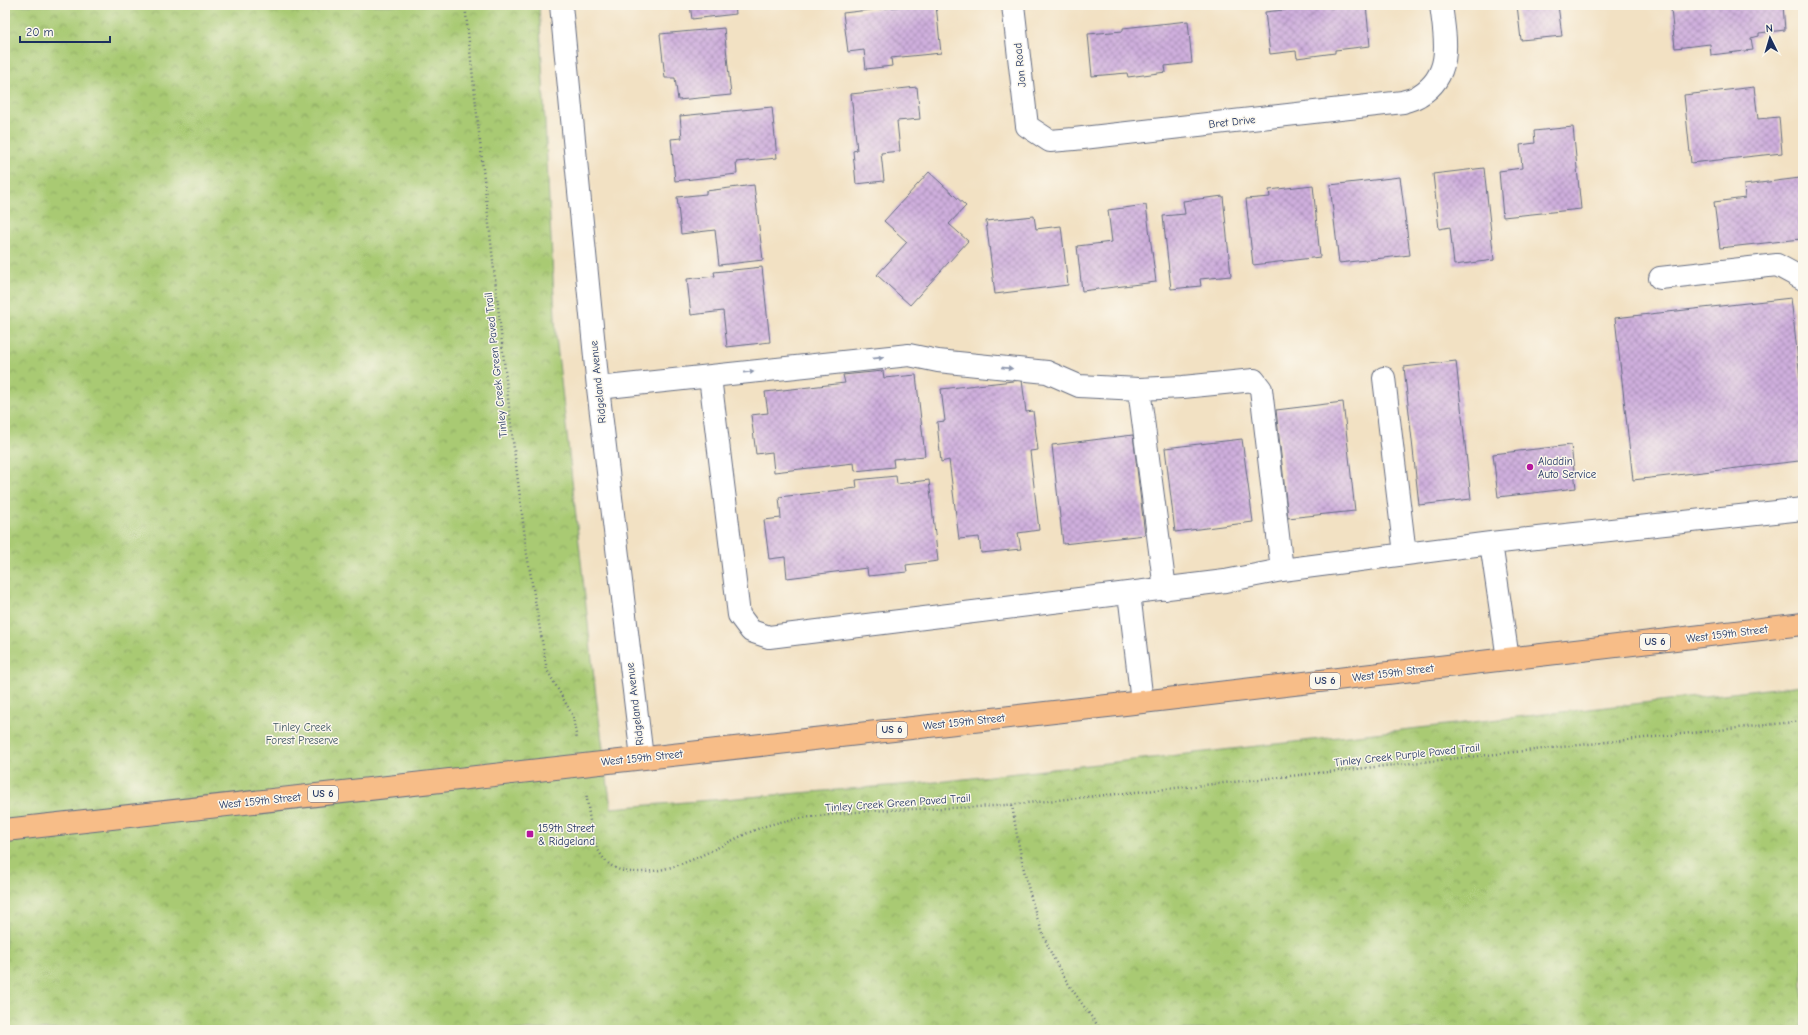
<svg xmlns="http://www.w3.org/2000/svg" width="1808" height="1035" font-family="'Comic Neue',sans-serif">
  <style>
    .park { fill: url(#park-crowns); stroke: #627c68 }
    .building { fill: url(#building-cross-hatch) }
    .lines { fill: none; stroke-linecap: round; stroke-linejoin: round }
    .minor-casing { stroke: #666d81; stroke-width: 24 }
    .major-casing { stroke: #666d81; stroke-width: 24 }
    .path { stroke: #666d81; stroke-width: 2.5; stroke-dasharray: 1 3; stroke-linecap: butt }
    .minor { stroke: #fff; stroke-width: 22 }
    .major { stroke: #f7bd88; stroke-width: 22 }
    .oneway { fill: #8d97ae }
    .poi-dot { fill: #b5179e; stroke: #fbf7ec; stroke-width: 1.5 }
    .labels { text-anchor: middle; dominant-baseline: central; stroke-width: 3; stroke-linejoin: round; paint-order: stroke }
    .shield { fill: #fbf7ec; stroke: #5e6b89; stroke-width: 1 }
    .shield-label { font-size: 10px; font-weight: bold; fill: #1b2f5e }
    .street-label { font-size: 11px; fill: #1b2f5e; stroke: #fbf7ec }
    .poi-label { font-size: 11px; fill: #1b2f5e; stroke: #fbf7ec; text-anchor: start }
    .park-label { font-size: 11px; fill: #3e5663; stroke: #fbf7ec }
  </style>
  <defs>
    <pattern id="park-crowns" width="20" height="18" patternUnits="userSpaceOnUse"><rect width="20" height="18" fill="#a9ca73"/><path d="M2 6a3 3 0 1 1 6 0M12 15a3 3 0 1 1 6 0" fill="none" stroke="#89a462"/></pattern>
    <pattern id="building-cross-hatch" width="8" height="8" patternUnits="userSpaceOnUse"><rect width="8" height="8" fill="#cfafdd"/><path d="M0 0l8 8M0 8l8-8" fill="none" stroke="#a78fb6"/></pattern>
  </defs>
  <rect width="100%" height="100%" fill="#fbf7ec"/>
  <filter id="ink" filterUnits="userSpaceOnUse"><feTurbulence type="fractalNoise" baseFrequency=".025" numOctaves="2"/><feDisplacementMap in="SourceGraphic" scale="8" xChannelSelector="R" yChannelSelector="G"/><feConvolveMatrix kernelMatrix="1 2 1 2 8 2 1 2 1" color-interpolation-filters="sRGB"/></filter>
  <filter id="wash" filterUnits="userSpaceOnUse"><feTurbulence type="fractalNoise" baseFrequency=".012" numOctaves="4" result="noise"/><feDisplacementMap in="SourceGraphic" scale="16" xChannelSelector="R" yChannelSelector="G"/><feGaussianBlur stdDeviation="0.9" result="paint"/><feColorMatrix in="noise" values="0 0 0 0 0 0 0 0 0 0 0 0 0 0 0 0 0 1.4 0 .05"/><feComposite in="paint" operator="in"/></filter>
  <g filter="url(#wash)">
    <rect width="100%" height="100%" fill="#f2e1c3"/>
    <path class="park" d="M 5,5 L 539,5 L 556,336 L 596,696 L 611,808 L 937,782 L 1803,685 L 1803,1030 L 5,1030 Z"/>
    <g id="blocks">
      <path class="building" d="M 690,5 L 735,5 L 736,14 L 692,19 Z
        M 913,5 L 936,5 L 941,53 L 891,58 L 892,66 L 866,69 L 864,50 L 848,52 L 843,13 Z
        M 1330,5 L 1330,8 L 1366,5 L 1370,46 L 1335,50 L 1335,53 L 1297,58 L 1296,51 L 1270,54 L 1265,12 Z
        M 1517,5 L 1558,5 L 1562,36 L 1521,40 Z
        M 1704,5 L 1783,5 L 1785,30 L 1759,33 L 1759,36 L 1751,38 L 1753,50 L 1711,55 L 1710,44 L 1675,48 L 1671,9 Z
        M 1188,21 L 1192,63 L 1165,66 L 1166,72 L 1128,77 L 1127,73 L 1092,76 L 1088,34 L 1123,31 L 1123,28 Z
        M 724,28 L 731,95 L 678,100 L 675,78 L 665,78 L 660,34 Z
        M 917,87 L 920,119 L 897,121 L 900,151 L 881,153 L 884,181 L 856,184 L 853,151 L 857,150 L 851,94 Z
        M 1754,87 L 1758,119 L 1779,117 L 1782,153 L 1691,163 L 1684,95 Z
        M 772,107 L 777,158 L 736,162 L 737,174 L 675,181 L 671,139 L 682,138 L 680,116 Z
        M 1573,127 L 1581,209 L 1503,217 L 1499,171 L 1522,168 L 1520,145 L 1535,143 L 1534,131 Z
        M 1484,168 L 1494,260 L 1454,265 L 1450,227 L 1439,229 L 1433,174 Z
        M 929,172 L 966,206 L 949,224 L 968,241 L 910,305 L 877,275 L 907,242 L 884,221 Z
        M 1400,177 L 1410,255 L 1339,263 L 1330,185 Z
        M 1800,178 L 1803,203 L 1803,220 L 1799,220 L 1801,239 L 1720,248 L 1714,202 L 1745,198 L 1744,185 Z
        M 754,185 L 763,260 L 719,265 L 715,230 L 681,234 L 677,197 L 706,194 L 706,191 Z
        M 1313,185 L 1320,257 L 1253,265 L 1246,199 L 1270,197 L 1269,190 Z
        M 1223,196 L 1231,276 L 1200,279 L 1201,286 L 1171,289 L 1163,216 L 1185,214 L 1183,201 Z
        M 1146,205 L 1156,282 L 1082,291 L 1077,246 L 1112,242 L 1108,210 Z
        M 1034,216 L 1036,229 L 1061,226 L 1068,285 L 995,294 L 986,221 Z
        M 762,267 L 770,342 L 727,347 L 723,311 L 691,315 L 687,279 L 715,276 L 714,272 Z
        M 1791,298 L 1803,404 L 1803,456 L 1799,461 L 1633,480 L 1615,318 Z
        M 1456,361 L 1471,499 L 1419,505 L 1404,367 Z
        M 883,371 L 884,378 L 916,375 L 925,456 L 893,459 L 894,467 L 855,471 L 854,463 L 774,472 L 772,452 L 756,454 L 751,415 L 768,413 L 765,392 L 845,383 L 843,375 Z
        M 1022,380 L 1026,412 L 1033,411 L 1038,450 L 1030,451 L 1039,530 L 1018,533 L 1021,549 L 981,553 L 979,537 L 959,539 L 949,460 L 941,462 L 937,422 L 945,421 L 941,389 Z
        M 1343,402 L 1355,511 L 1288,518 L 1276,410 Z
        M 1133,435 L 1145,535 L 1063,544 L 1052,445 Z
        M 1242,439 L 1253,522 L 1175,532 L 1165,448 Z
        M 1571,445 L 1576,488 L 1498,497 L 1493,454 Z
        M 896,476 L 897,484 L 929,480 L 938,561 L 906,565 L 907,572 L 868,576 L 867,568 L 787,578 L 785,557 L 769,559 L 764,520 L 781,518 L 779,497 L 857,488 L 856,480 Z"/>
    </g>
  </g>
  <g filter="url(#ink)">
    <use href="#blocks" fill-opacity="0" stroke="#666d81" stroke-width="1"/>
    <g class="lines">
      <defs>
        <path id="minor" d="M 561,5 L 598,388 L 642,758
          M 1013,5 L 1027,126 L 1050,141 L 1074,139 L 1403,102 C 1408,100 1415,99 1420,95 C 1454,74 1445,38 1441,5
          M 1660,278 L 1777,265 L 1803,279
          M 710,377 L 739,615 L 751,631 L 769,637 L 1225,581 L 1282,570
          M 1384,378 L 1405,554
          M 598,388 L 909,355 L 938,361 L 1047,372 L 1079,386 L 1139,389 L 1183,387 L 1254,380 L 1261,389 L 1282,570 L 1491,543 L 1803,509
          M 1139,389 L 1165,589
          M 1491,543 L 1508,659
          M 1129,593 L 1142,702"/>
        <path id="major" d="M 5,830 L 1125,704 L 1803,624"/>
      </defs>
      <use href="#minor" class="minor-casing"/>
      <use href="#major" class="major-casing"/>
      <path class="path" d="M 465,5 L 511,425 L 527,554 L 547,670 L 573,716 L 577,740
        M 586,792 C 591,824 591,871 633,872 C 681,874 718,844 760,828 C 784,819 811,817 836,814 C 897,807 957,810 1017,804 C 1279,778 1541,749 1803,721
        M 1012,805 C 1020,856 1030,908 1052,955 C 1065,982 1084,1006 1101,1030"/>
      <use href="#minor" class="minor"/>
      <use href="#major" class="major"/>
    </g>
    <defs><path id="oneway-solid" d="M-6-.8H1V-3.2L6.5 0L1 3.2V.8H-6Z"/></defs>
    <g class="oneway">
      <use href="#oneway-solid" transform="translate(878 358) rotate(-6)"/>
      <use href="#oneway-solid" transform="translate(1007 368) rotate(6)"/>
      <use href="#oneway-solid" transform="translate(749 372) rotate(-6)"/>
    </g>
  </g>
  <g class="poi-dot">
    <circle cx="1530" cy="467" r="4"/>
    <rect x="526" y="830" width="8" height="8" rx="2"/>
  </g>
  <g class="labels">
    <g class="shield">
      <rect x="1640" y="634" width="30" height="16" rx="3"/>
      <rect x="1310" y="673" width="30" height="16" rx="3"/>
      <rect x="877" y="722" width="30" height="16" rx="3"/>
      <rect x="308" y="786" width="30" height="16" rx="3"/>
    </g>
    <g class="shield-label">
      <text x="1655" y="642">US 6</text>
      <text x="1325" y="681">US 6</text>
      <text x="892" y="730">US 6</text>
      <text x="323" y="794">US 6</text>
    </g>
    <g class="street-label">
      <text transform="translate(1020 65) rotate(-96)">Jon Road</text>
      <text transform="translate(1232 122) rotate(-6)">Bret Drive</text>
      <text transform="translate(496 365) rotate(-96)">Tinley Creek Green Paved Trail</text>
      <text transform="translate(598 382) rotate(-96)">Ridgeland Avenue</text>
      <text transform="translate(1727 634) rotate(-7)">West 159th Street</text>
      <text transform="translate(1393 673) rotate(-7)">West 159th Street</text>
      <text transform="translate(635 704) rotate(-97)">Ridgeland Avenue</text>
      <text transform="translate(964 722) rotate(-6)">West 159th Street</text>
      <text transform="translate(1407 755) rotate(-6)">Tinley Creek Purple Paved Trail</text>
      <text transform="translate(642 758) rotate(-6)">West 159th Street</text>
      <text transform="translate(260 801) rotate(-6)">West 159th Street</text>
      <text transform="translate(898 803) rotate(-4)">Tinley Creek Green Paved Trail</text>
    </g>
    <g class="poi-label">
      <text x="1538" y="461">Aladdin<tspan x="1538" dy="13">Auto Service</tspan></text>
      <text x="538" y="828">159th Street<tspan x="538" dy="13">&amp; Ridgeland</tspan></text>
    </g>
    <g class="park-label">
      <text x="302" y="727">Tinley Creek<tspan x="302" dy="13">Forest Preserve</tspan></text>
    </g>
  </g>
  <rect width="1808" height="1035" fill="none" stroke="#fbf7ec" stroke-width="20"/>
  <g transform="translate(1770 38) rotate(355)" stroke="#fbf7ec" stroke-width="3" paint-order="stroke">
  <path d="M0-3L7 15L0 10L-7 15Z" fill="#1b2f5e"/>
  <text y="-6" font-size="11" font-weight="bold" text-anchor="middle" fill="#1b2f5e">N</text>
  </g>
  <path d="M20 36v6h90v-6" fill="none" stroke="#1b2f5e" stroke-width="2"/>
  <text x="26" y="36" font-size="12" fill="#1b2f5e" stroke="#fbf7ec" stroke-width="3" paint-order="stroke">20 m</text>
</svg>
